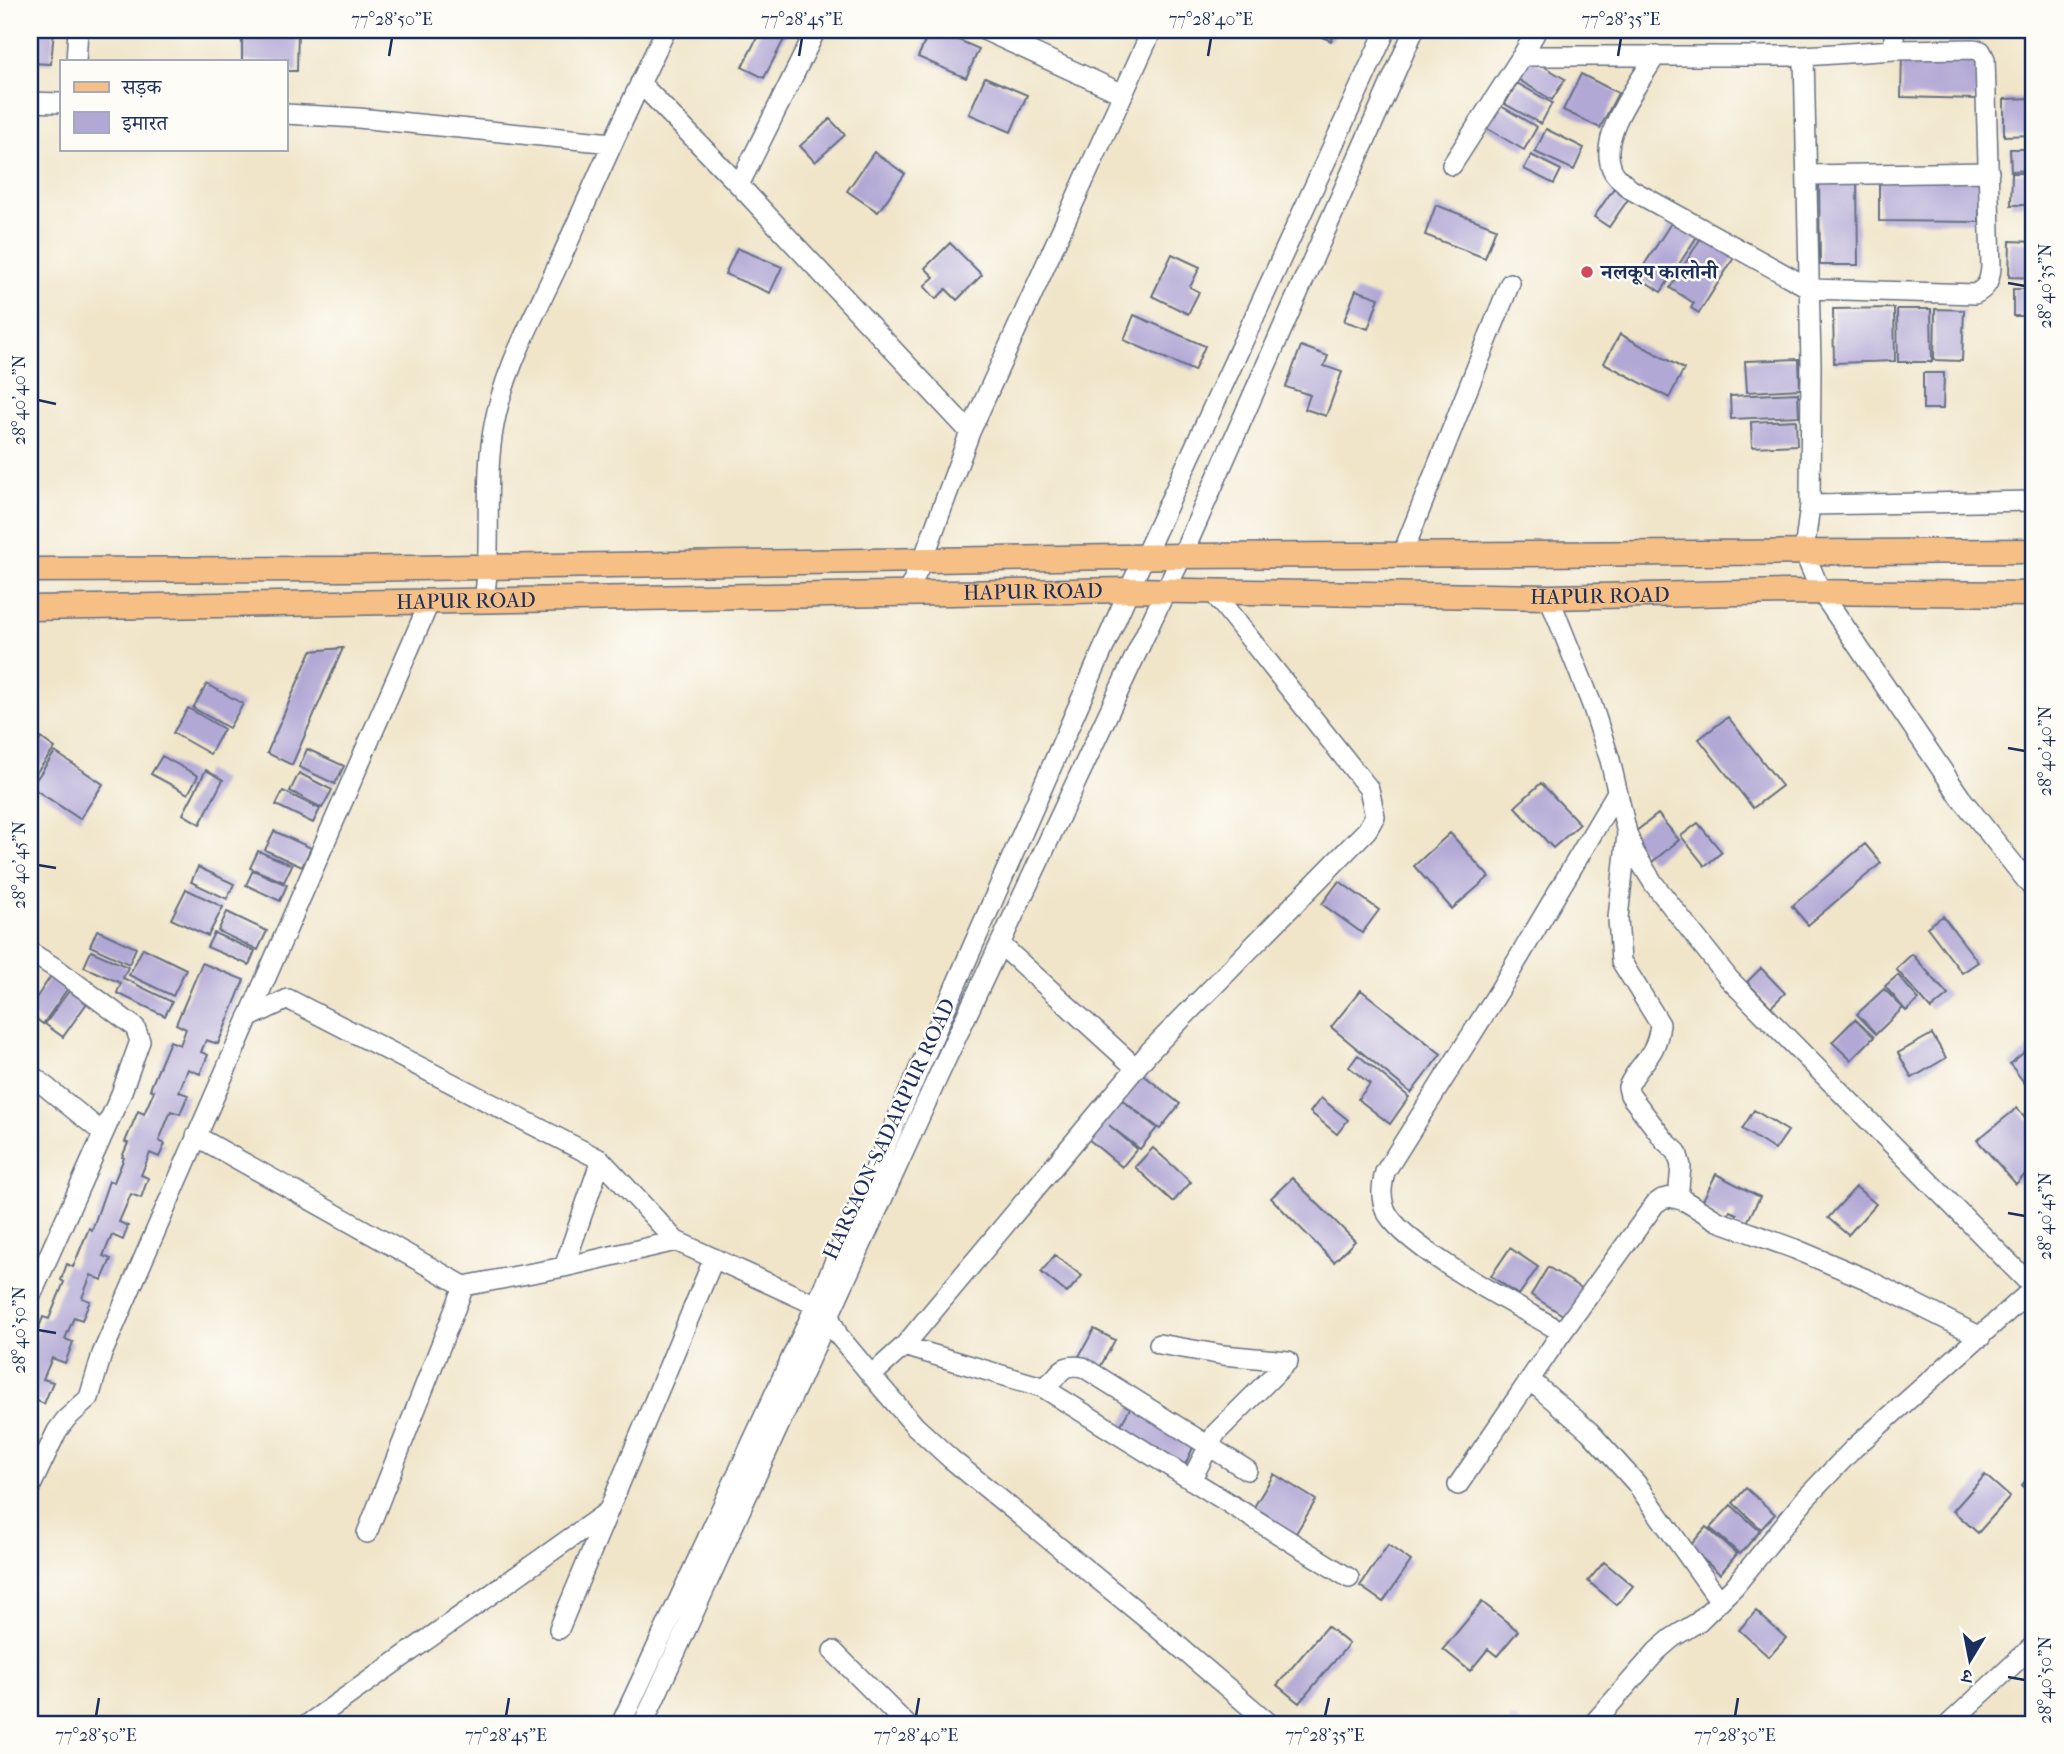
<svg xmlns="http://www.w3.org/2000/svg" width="2064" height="1754" font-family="'IM FELL French Canon','Noto Serif Devanagari',serif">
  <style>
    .building { fill: #b2a8d5 }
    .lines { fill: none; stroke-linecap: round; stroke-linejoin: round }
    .minor-casing { stroke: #666f83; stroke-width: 22 }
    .major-casing { stroke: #666f83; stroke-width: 27 }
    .minor { stroke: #fff; stroke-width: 19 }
    .major { stroke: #f5bf86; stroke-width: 24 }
    .ticks { fill: none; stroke: #1b2f5e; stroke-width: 2.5 }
    .poi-dot { fill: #d1495b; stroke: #fdfcf7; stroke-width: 2.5 }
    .labels { text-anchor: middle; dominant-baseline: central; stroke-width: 5; stroke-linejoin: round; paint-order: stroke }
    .poi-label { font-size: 21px; font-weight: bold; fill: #1b2f5e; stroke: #fdfcf7; text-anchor: start }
    .street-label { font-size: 21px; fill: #1b2f5e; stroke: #fdfcf7 }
    .neatline { fill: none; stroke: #1b2f5e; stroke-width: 2.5 }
    .ticks-label { font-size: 18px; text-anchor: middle; fill: #1b2f5e }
  </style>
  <rect width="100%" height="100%" fill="#fdfcf7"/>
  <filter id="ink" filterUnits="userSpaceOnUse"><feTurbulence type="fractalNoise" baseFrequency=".0143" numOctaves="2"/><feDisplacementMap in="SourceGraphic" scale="14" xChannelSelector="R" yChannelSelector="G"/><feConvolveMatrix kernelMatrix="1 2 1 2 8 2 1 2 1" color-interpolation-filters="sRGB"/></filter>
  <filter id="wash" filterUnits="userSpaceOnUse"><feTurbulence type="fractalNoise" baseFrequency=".00686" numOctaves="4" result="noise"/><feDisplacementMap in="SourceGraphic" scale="28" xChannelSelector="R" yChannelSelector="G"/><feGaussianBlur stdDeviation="1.57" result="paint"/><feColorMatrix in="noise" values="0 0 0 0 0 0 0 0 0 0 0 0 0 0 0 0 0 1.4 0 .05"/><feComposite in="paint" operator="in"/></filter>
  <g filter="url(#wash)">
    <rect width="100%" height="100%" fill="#f0e5c9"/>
    <g id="blocks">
      <path class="building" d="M 30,30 L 54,30 L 51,64 L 30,63 Z
        M 242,30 L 298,30 L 297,71 L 285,71 L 285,61 L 242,61 Z
        M 761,30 L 789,30 L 764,78 L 742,67 Z
        M 930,30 L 936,30 L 979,49 L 966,78 L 918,57 Z
        M 1306,30 L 1337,30 L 1331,41 Z
        M 1902,53 L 1977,55 L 1976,99 L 1901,97 Z
        M 1528,57 L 1565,79 L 1552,100 L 1516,78 Z
        M 1581,74 L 1618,93 L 1600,128 L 1563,110 Z
        M 985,77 L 1027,95 L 1011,132 L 969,114 Z
        M 1517,83 L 1552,103 L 1541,124 L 1505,104 Z
        M 2034,98 L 2034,135 L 2004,136 L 2004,99 Z
        M 1499,105 L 1537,127 L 1524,150 L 1486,128 Z
        M 830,119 L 845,135 L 815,162 L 800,146 Z
        M 1546,129 L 1584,148 L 1574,170 L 1535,152 Z
        M 2010,149 L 2034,149 L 2034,170 L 2011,171 Z
        M 874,152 L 905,174 L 878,212 L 847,191 Z
        M 1531,155 L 1561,170 L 1554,184 L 1524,169 Z
        M 2012,173 L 2034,173 L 2034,205 L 2011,205 Z
        M 1857,177 L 1858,265 L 1820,265 L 1819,178 Z
        M 1879,177 L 1980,179 L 1979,222 L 1879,221 Z
        M 1614,188 L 1629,198 L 1609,227 L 1594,217 Z
        M 1436,205 L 1496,228 L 1485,258 L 1425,235 Z
        M 1673,220 L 1698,235 L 1661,292 L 1637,276 Z
        M 1702,236 L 1735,256 L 1699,313 L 1691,308 L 1694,303 L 1670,288 Z
        M 2010,241 L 2034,242 L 2034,278 L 2009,277 Z
        M 950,243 L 982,275 L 957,300 L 946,289 L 936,299 L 924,286 L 934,277 L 925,268 Z
        M 737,248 L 782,267 L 770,293 L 725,274 Z
        M 1172,254 L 1200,267 L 1190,287 L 1199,292 L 1188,314 L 1152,296 Z
        M 2013,289 L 2034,289 L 2034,316 L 2013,316 Z
        M 1356,290 L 1379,298 L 1368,329 L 1344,321 Z
        M 1894,308 L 1895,361 L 1834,363 L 1833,309 Z
        M 1897,309 L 1931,309 L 1932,362 L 1898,362 Z
        M 1935,309 L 1964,310 L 1962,361 L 1934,360 Z
        M 1134,315 L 1205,346 L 1194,371 L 1124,340 Z
        M 1620,334 L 1684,369 L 1669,398 L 1604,363 Z
        M 1301,346 L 1328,356 L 1324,366 L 1342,372 L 1326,416 L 1305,409 L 1310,395 L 1286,387 Z
        M 1799,359 L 1800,389 L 1747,392 L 1745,361 Z
        M 1923,373 L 1944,373 L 1943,409 L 1923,409 Z
        M 1798,393 L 1799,416 L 1731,419 L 1730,396 Z
        M 1796,420 L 1797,445 L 1752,447 L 1751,422 Z
        M 343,648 L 292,765 L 267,753 L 311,651 Z
        M 207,684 L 243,704 L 229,728 L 193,708 Z
        M 188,708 L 224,729 L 210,754 L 173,733 Z
        M 1728,717 L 1782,786 L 1753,808 L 1699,739 Z
        M 41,738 L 55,748 L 30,781 L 30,753 Z
        M 307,749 L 344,766 L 335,784 L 299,767 Z
        M 55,752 L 103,784 L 80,819 L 31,787 Z
        M 162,756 L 198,776 L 188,794 L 151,774 Z
        M 206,770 L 223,780 L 200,824 L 183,814 Z
        M 299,773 L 332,790 L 322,808 L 290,791 Z
        M 1541,783 L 1580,824 L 1553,848 L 1515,807 Z
        M 283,791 L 320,809 L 313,823 L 276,805 Z
        M 1658,814 L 1679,840 L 1652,862 L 1630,836 Z
        M 1698,823 L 1722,852 L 1705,866 L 1681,836 Z
        M 274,831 L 311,848 L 302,867 L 265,850 Z
        M 1450,833 L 1489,877 L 1452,909 L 1414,866 Z
        M 1865,844 L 1881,863 L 1808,925 L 1792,906 Z
        M 258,851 L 292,865 L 284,882 L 250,868 Z
        M 198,867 L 234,884 L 227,899 L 191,882 Z
        M 253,870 L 287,885 L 280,901 L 246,885 Z
        M 1339,881 L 1379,910 L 1362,933 L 1322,904 Z
        M 186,889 L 223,907 L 208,936 L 171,919 Z
        M 227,912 L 267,931 L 258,950 L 218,931 Z
        M 1943,916 L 1978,962 L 1962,973 L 1927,927 Z
        M 97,930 L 136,948 L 129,964 L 90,946 Z
        M 214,933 L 255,951 L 249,965 L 207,947 Z
        M 143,948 L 186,969 L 173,996 L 129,975 Z
        M 91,951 L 128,967 L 123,978 L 172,1002 L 165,1016 L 117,993 L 121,983 L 84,967 Z
        M 1912,954 L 1948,995 L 1931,1009 L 1896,969 Z
        M 202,963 L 244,980 L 218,1044 L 206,1040 L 201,1052 L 208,1055 L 200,1074 L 188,1069 L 179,1092 L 188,1095 L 180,1114 L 171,1111 L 159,1141 L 165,1144 L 159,1157 L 150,1153 L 141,1175 L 148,1178 L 141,1198 L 131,1194 L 119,1222 L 128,1226 L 123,1240 L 112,1235 L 103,1256 L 111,1259 L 102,1280 L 91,1275 L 82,1298 L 90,1301 L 82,1320 L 74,1317 L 65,1339 L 73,1342 L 65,1363 L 52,1358 L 43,1379 L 53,1382 L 44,1404 L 35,1400 L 30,1413 L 30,1349 L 43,1317 L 49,1319 L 64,1282 L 61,1280 L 67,1264 L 73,1267 L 89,1228 L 92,1230 L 109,1181 L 114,1182 L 124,1158 L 122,1157 L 128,1143 L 125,1142 L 138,1111 L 144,1114 L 154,1091 L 150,1089 L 170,1041 L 180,1045 L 186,1029 L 176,1024 Z
        M 1761,968 L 1785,993 L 1771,1007 L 1747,982 Z
        M 1898,975 L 1919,1000 L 1906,1011 L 1885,986 Z
        M 51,976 L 68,988 L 43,1024 L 30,1014 L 30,1007 Z
        M 1884,989 L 1903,1008 L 1876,1034 L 1857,1014 Z
        M 1361,990 L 1441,1054 L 1411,1093 L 1331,1027 Z
        M 69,991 L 87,1003 L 63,1037 L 45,1024 Z
        M 1855,1019 L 1874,1037 L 1851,1060 L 1832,1042 Z
        M 1932,1034 L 1946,1058 L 1912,1078 L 1898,1053 Z
        M 2034,1044 L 2034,1095 L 2010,1064 Z
        M 1358,1055 L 1409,1097 L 1390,1124 L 1358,1099 L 1370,1084 L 1349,1067 Z
        M 1141,1073 L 1180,1104 L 1160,1129 L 1121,1099 Z
        M 1119,1098 L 1157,1128 L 1140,1149 L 1109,1125 L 1137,1149 L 1122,1167 L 1087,1138 Z
        M 1321,1098 L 1348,1120 L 1337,1134 L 1310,1112 Z
        M 2017,1108 L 2034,1127 L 2034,1165 L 2016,1184 L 1977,1140 Z
        M 1754,1110 L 1788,1131 L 1775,1150 L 1742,1129 Z
        M 1153,1148 L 1191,1182 L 1173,1202 L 1135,1167 Z
        M 1716,1174 L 1760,1197 L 1743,1230 L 1732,1224 L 1737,1214 L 1730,1211 L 1726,1220 L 1700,1206 Z
        M 1292,1178 L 1355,1241 L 1334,1262 L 1271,1198 Z
        M 1856,1187 L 1876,1204 L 1848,1235 L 1828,1218 Z
        M 1510,1248 L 1538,1267 L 1519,1295 L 1491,1276 Z
        M 1055,1255 L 1082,1276 L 1067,1293 L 1041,1272 Z
        M 1548,1267 L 1585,1290 L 1568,1318 L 1531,1295 Z
        M 1094,1329 L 1115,1340 L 1099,1369 L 1078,1358 Z
        M 1133,1403 L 1195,1443 L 1185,1465 L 1119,1428 Z
        M 2034,1472 L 2034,1496 L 2022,1485 Z
        M 1274,1474 L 1316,1500 L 1293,1538 L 1251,1512 Z
        M 1985,1475 L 2010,1497 L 1978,1533 L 1953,1511 Z
        M 1746,1488 L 1775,1514 L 1761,1529 L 1733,1503 Z
        M 1731,1505 L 1760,1531 L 1740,1554 L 1710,1528 Z
        M 1706,1527 L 1737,1554 L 1720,1574 L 1689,1547 Z
        M 1388,1545 L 1411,1561 L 1383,1602 L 1360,1586 Z
        M 1604,1562 L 1633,1586 L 1617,1605 L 1588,1581 Z
        M 1482,1602 L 1518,1631 L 1497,1656 L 1488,1649 L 1470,1671 L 1443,1649 Z
        M 1756,1611 L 1786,1638 L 1769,1657 L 1739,1630 Z
        M 1327,1626 L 1349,1644 L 1299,1703 L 1277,1685 Z
        M 1513,1717 L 1522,1724 L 1508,1724 Z"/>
    </g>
  </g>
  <g filter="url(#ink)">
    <use href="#blocks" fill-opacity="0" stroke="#666f83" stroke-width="2"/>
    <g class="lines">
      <defs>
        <path id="minor" d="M 984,30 L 1123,94
          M 1894,50 L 1894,30
          M 1522,56 L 1804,56 L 1894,50 L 1974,49 L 1981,51 L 1985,59 L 1991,267 C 1990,281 1987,288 1975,294 L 1811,289 L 1630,189 C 1624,183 1615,177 1612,169 C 1597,135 1639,84 1656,55
          M 1804,56 L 1811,364 L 1810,505 L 1804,552 L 1821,592 L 1961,798 L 2034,890
          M 76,61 L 78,30
          M 640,83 L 739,185 L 970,432
          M 30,102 L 61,103
          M 285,114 L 358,118 L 612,143
          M 1452,165 L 1522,56 L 1537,30
          M 1807,175 L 1989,172
          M 739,185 L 816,30
          M 1810,505 L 2034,501
          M 1402,555 L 1510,283
          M 907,593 L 923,560 L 970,432 L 1152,30
          M 1549,597 L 1592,705 L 1610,760 L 1627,833 L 1634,852 L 1654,884 L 1729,979 L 2034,1288
          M 484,600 C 493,542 483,483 494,425 C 504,370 534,317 557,267 C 593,188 627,108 666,30
          M 1627,834 L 1618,918 L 1621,961 L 1660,1024 C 1656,1059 1640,1060 1628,1087 L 1630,1095 L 1665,1141 L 1677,1152 L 1681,1166 L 1678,1199
          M 1000,944 L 1136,1068
          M 30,952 L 57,969 L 135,1027 L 140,1041 L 121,1094 L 30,1298
          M 248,1018 L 288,999 L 601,1160 L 676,1241 L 816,1305 L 829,1316 L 838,1335 L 882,1388 L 915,1426 L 951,1459 L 1154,1625 L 1270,1724
          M 30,1074 L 103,1133
          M 196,1136 L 464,1286
          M 564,1267 L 601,1160
          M 1562,1332 C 1524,1310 1400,1246 1385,1209 C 1380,1196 1382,1185 1385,1172 L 1499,991 L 1617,792
          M 1159,1344 L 1223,1355 L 1288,1361
          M 904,1346 L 1042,1387 C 1062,1380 1055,1362 1083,1367 L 1247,1470
          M 872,1375 L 904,1346 L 1150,1051 L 1367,830 L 1375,816 L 1369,789 L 1212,591
          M 1530,1380 L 1589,1431 L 1636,1483 L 1720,1601
          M 1042,1387 L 1349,1578
          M 1191,1480 L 1216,1433 L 1288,1361
          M 1458,1485 L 1558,1338 L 1655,1204 L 1662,1199 L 1671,1197 L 1685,1201 L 1718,1221 L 1795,1249 L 1866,1279 L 1981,1337
          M 30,1488 L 57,1431 L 66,1419 L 89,1398 L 102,1354 L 430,601
          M 367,1533 L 464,1286 L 564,1267 L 676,1241
          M 559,1629 L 714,1258
          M 833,1651 L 906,1724
          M 308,1724 L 607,1512
          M 621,1724 L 809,1320 L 1129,590 L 1386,30
          M 643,1724 L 941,1070 L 1182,556 L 1414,30
          M 1593,1724 L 1657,1651 L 1672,1638 L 1698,1622 L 1734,1587 L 1805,1499 L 1854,1448 L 2025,1296 L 2034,1291
          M 1949,1724 L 2034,1645"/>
        <g id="major">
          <path d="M 30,570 L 350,569 L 1182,556 L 2034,551"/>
          <path id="s1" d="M 30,608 L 1129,590 L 1549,597 L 1788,592 L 2034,594"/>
        </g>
      </defs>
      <use href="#minor" class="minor-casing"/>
      <use href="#major" class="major-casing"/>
      <use href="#minor" class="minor"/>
      <use href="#major" class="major"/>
    </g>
  </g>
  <path class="ticks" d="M 389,56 L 392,38M 799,56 L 802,38M 1208,56 L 1211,38M 1618,56 L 1621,38M 2008,283 L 2025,286M 38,400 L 56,404M 2008,748 L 2025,751M 38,865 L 56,868M 2008,1213 L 2025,1216M 38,1330 L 56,1333M 2008,1677 L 2025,1680M 96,1716 L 99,1698M 506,1716 L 509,1698M 916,1716 L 919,1698M 1325,1716 L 1329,1698M 1735,1716 L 1738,1698"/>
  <circle class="poi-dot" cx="1587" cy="272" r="7"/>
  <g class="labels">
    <g class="poi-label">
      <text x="1601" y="272">नलकूप कालोनी</text>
    </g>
    <g class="street-label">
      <text stroke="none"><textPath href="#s1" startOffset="1003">HAPUR ROAD</textPath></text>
      <text stroke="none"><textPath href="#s1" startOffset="1570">HAPUR ROAD</textPath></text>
      <text stroke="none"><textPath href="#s1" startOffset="436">HAPUR ROAD</textPath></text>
      <text transform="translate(889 1129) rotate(-65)">HARSAON-SADARPUR ROAD</text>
    </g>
  </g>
  <rect width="2064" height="1754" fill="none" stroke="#fdfcf7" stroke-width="77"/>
  <rect x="60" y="60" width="228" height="91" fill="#fdfcf7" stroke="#a3aaba" stroke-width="2"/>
  <rect x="74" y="82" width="35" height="10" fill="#f5bf86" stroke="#a3aaba" stroke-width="2"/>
  <text x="122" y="94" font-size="21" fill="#1b2f5e">सड़क</text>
  <rect x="74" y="112" width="35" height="21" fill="#b2a8d5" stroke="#a3aaba" stroke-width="2"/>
  <text x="122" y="130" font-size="21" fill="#1b2f5e">इमारत</text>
  <g transform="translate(1970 1660) rotate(190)" stroke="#fdfcf7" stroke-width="5" paint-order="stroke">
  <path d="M0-5L12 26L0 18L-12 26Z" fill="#1b2f5e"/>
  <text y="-10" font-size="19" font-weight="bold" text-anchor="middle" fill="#1b2f5e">उ</text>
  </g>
  <rect x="38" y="38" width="1987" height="1678" class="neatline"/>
  <g class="ticks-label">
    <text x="392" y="25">77°28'50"E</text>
    <text x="802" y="25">77°28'45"E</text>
    <text x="1211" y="25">77°28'40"E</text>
    <text x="1621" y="25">77°28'35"E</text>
    <text transform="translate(2045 286) rotate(-90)" y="6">28°40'35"N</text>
    <text transform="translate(19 400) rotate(-90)" y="6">28°40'40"N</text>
    <text transform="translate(2045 751) rotate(-90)" y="6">28°40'40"N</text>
    <text transform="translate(19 865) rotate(-90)" y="6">28°40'45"N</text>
    <text transform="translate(2045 1216) rotate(-90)" y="6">28°40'45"N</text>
    <text transform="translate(19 1330) rotate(-90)" y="6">28°40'50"N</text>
    <text transform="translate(2045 1680) rotate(-90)" y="6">28°40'50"N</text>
    <text x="96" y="1741">77°28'50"E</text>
    <text x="506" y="1741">77°28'45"E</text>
    <text x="916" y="1741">77°28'40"E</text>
    <text x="1325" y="1741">77°28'35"E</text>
    <text x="1735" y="1741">77°28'30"E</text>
  </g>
</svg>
